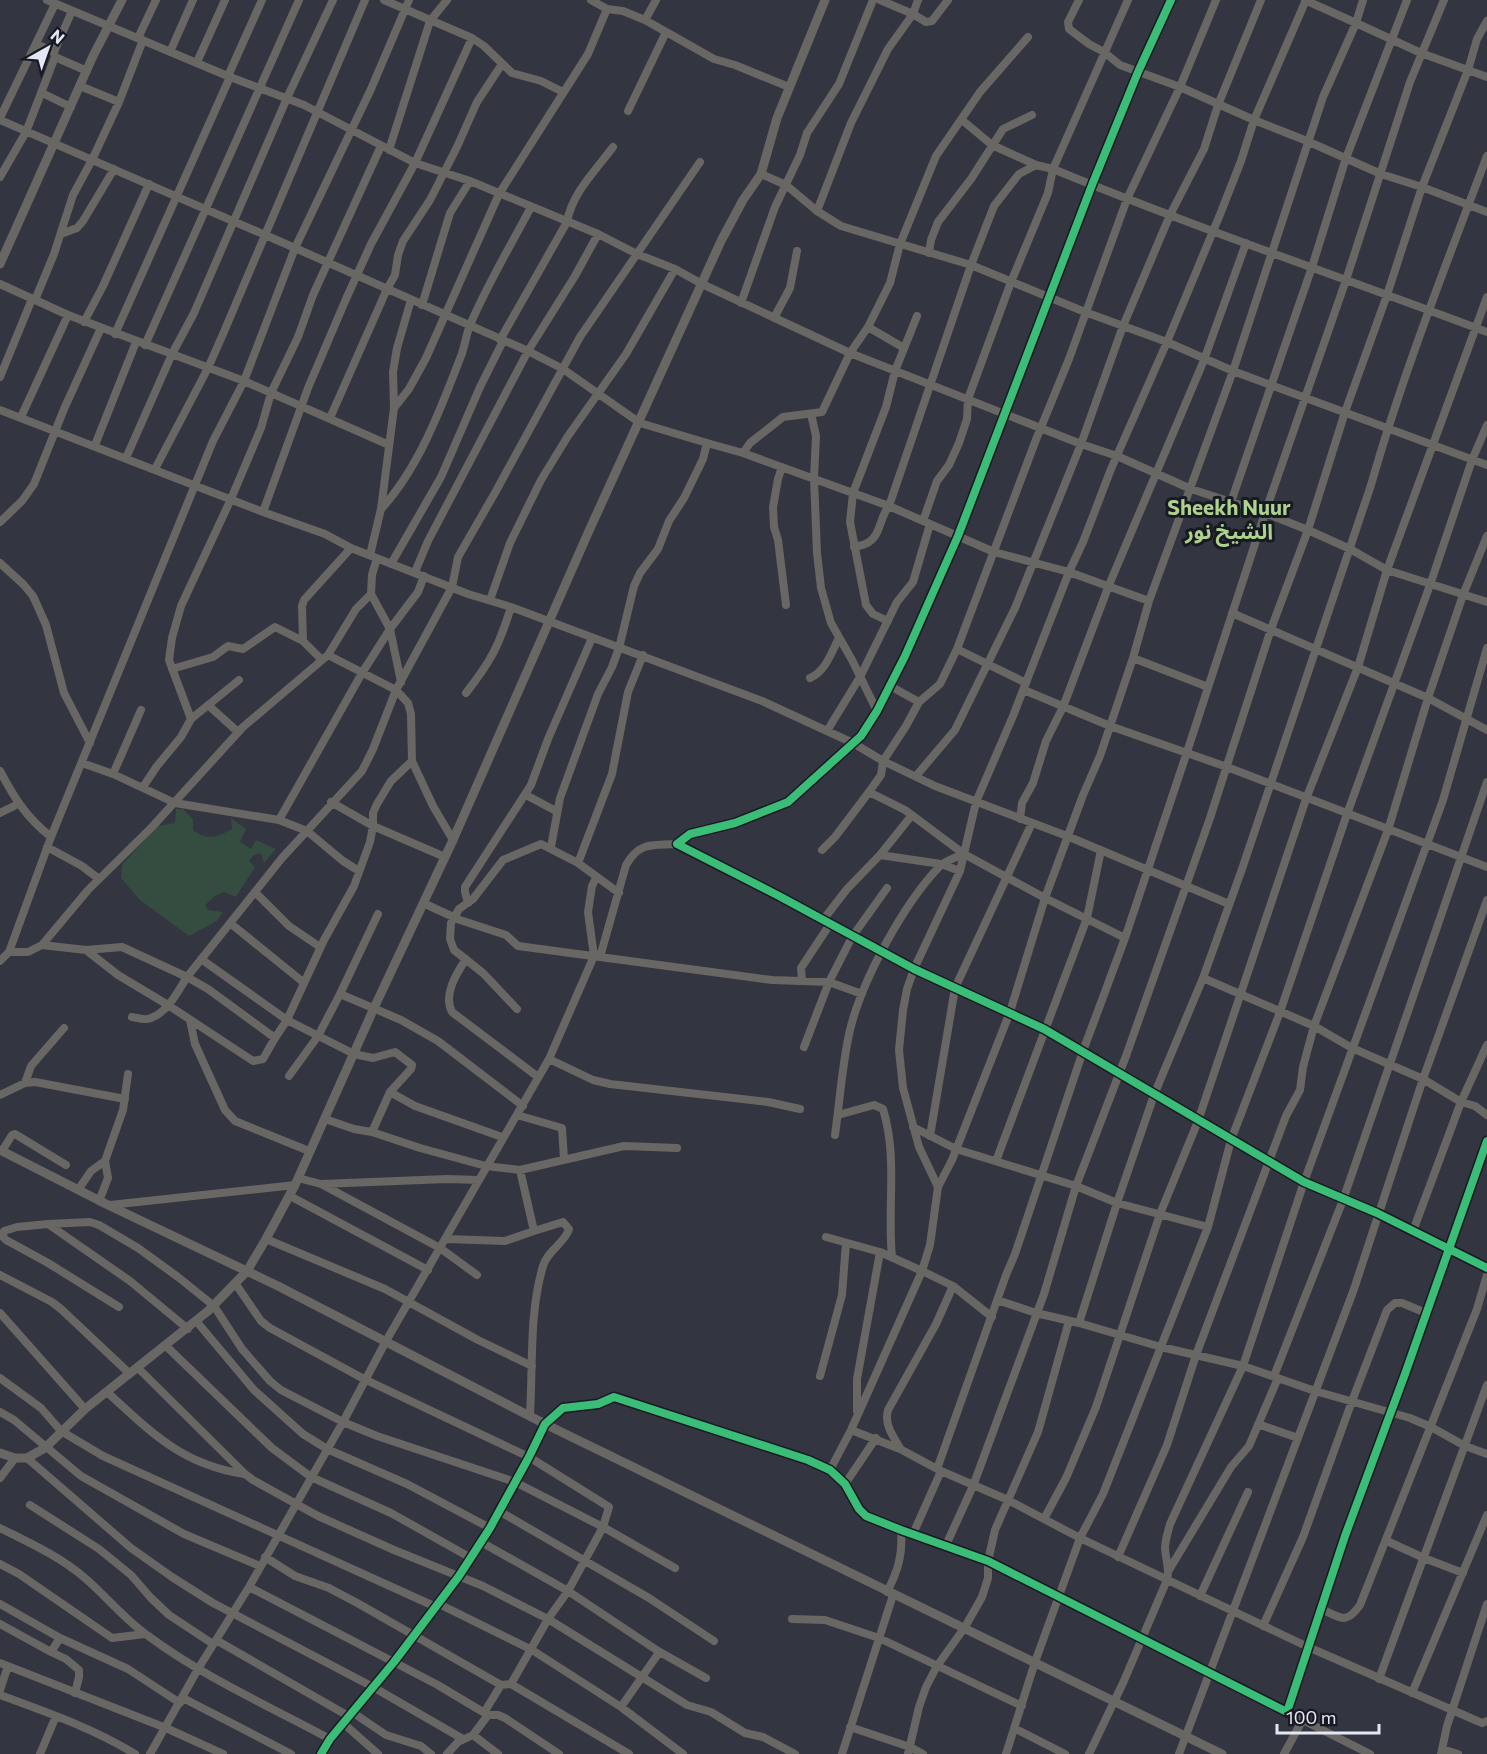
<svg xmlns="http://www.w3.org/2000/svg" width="1487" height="1754" font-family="Commissioner,'Noto Sans Arabic',sans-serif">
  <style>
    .green { fill: #354c41 }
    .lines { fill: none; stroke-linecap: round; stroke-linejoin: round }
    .minor { stroke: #686764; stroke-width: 8 }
    .tertiary { stroke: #686764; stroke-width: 9 }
    .cycleway-casing { stroke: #181a23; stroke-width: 11 }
    .cycleway { stroke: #3abd76; stroke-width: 8 }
    .labels { text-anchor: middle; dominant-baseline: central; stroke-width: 6; stroke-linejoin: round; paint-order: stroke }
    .district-label { font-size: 21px; font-weight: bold; fill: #aed28d; stroke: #181a23 }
  </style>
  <rect width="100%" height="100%" fill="#333540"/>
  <path class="green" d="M 176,809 L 183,809 L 193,819 L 193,830 C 207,841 218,837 232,829 L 231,818 L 246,829 L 240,842 L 251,849 L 256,840 L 276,849 L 264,863 L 261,853 L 254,855 L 249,861 L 255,867 L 236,897 L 224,892 L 215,896 L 205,905 L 208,910 L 223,912 L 217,921 L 189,936 L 140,900 L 121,878 L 122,865 L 157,826 L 175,823 Z"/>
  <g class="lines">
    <path class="minor" d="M 47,0 L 230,77 L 304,105 L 415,163 L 470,181 L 598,234 L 637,254 L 675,269 L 702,284 L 850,353 L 1081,444 L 1117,456 L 1191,489 L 1265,513 L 1308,530 L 1350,549 L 1387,570 L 1487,602
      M 384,0 L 472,38 L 484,46 L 512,73 L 541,81 L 563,92
      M 591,0 L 607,9 L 623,11 L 645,20 L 714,59 L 735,65 L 789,87
      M 880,0 L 913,14 L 926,22 L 932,21 L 948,0
      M 1079,0 L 1068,22 L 1069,29 L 1089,44 L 1104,52 L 1120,65 L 1180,87 L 1254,120 L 1306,0
      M 1171,0 L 1138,72 L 1092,185 L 958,536 L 905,656 L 877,711 L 861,736 L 788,802 L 735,823 L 690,834 L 677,844 L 779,896 L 914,969 L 1044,1029 L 1304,1182 L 1377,1213 L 1487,1268
      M 1305,0 L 1356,23 L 1363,0
      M 645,20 L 656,0
      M 138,38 L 156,0
      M 36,44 L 54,52
      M 170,52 L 193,0
      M 55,57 L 87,71
      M 197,62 L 225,0
      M 228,76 L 262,0
      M 80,86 L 119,102
      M 42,93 L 71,107
      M 628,111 L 666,32
      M 0,118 L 55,4
      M 0,120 L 295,248 L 528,351 L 563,369 L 640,423 L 707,443
      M 962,120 L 992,145 L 1036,165
      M 389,150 L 430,21 L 447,0
      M 761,174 L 786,185 L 817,211 L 841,226 L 971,265 L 1085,312 L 1167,342 L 1233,371 L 1487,465
      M 0,177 L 26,132 L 55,57 L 54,52 L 72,11
      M 817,211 L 851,123 L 888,49 L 913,14 L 918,0
      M 61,234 L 77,228 L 83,221 L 114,169
      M 929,253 L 931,240 L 938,222 L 971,179 L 1003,129 L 1032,115
      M 0,284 L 68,315 L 172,354 L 194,313 L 287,98 L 333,0
      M 35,300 L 54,254 L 73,195 L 92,160 L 119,102 L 143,40
      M 741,303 L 775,207 L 800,155 L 807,133 L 839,84 L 873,0
      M 422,305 L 450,213 L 470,181
      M 774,318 L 790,288 L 797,251
      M 84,322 L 103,286 L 149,184
      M 868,327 L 904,348
      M 115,334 L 230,77
      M 500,340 L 567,222 C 572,193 596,170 613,147
      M 145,345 L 299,0
      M 0,377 L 32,299
      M 394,408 L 409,389 L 426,358 L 499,194 L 588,54 L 607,9
      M 0,410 L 263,512 L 325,534 L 351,548 L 468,594 L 511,607 L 762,701 L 853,743 L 883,761 L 935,786 L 1067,836 L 1229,904
      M 811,414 L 816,436 L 814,478 L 817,553 L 821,588 L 831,623 L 852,660 L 877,711
      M 21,417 L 68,315
      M 330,418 L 387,289 L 395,275 L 398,255 L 403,241 L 430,200 L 457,147 L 477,102 L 502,64
      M 95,445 L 136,342
      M 743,453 L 889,506 L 994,552 L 1069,572 L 1149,601
      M 126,458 L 172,354 L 244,381 L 389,445
      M 782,467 L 778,479 L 773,507 L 774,527 L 778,540 L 786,605
      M 155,469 L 208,368 L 223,334 L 365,0
      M 1231,502 L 1312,267 L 1346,158 L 1407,0
      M 381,509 C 419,468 441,408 461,356 C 465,346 466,335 470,325 C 487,285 511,245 531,207
      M 263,512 L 308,388 L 346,299 L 371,244 L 415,163 L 472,38
      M 923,521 L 937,481 L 949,465 L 959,443 L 967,419 L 968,399 L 1011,282 L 1048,193 L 1053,169 L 1128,0
      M 0,522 L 22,501 L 34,484 L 64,409 L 101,328
      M 854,547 C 859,546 865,545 869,542 C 881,534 880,516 889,506 L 971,265 L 994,206 L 1019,174 L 1036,165 L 1053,169 C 1196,228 1342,277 1487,332
      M 370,555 L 381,509 L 394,408 L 393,372 L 397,348 L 411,300
      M 377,558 L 372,575 L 371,594 L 390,629 L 401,682
      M 0,563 L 23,584 L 33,596 L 46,625 L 64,693 L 90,743
      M 391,564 L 441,477 L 480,387 L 503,341
      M 415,572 L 428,541 L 528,351 L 575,276 L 598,234
      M 490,600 L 510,543 L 541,480 L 568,436 L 626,354 L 675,269
      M 1232,613 L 1428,698 L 1487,730
      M 888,621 L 873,614 L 866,605 L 850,522 L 853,493 L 886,407 L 895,371 L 917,316
      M 957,649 L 1026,683
      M 328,655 L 396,690 L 408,703 L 411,714 L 412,761 L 433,806 L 453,840
      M 1133,658 L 1208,687
      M 322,660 L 303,641 L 302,606 L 304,600 L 351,548
      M 172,669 L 213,657 L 228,646 L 243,649 L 275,627 L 303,641
      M 810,678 C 826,671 831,653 839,638
      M 890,686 L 919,702
      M 1024,690 L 1110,726 L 1227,767 L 1487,867
      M 466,693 C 491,661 499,646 511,607
      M 208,705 L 238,732
      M 191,719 L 169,660 L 172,638 L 181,606 L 231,499 L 261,428 L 271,393 L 298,337 L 313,295 L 381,146
      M 827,731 L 860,677 L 897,602 L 913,582 L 930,524
      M 82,763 L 113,774 L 175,803 L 279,820 L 307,831 L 343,861 L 359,871
      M 0,771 C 15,799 26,817 51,837
      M 113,774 L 141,710
      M 916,776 L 955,730 L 1015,608 L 1081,444 L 1123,326 L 1170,215 L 1204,149 L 1218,105 L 1261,0
      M 143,787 L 157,766 L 181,737 L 191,719 L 239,680
      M 526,795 L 556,811
      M 331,802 L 373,826 L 445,857
      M 0,813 L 18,804
      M 1020,819 L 1022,803 L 1033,783 L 1046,741 L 1063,707 L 1109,585 L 1204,360 L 1246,243
      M 279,820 L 362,673 L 390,629 L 418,592 L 424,576
      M 47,847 L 82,866 L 99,879
      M 551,847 L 560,798 L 598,694 L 612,667 L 619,648 L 634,586 L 640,573 L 658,549 L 669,521 L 684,498 L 703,459 L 707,443 L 743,453 L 750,443 L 783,417 L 822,412 L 850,353 L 868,327 L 890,283 L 900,244 L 936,156 L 980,92 L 1028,37
      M 822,850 L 835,837 L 869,792
      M 880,855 L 912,815
      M 578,863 L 612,774 L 628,692 L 643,655
      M 255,892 L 289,926 L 320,947
      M 423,903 L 460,920 L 506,935 L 518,946 L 772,980 L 829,982 L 862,994
      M 468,903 L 465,892 L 465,887 L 531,785 L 548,739 L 592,638
      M 823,920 L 847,889 L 880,855 L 941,864 L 960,871
      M 230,923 L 303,982
      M 1125,938 L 1045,898 L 964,854 L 905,810 L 869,792 L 881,775 L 883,761 L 906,726 L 919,702 L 940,684 L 957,649 L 1037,437 L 1069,359 L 1127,199 L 1180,87 L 1216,0
      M 42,945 L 86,950 L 122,947 L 187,977 L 282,858 L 362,771 L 373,749 L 396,690 L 452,587 L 458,557 L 496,491 L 580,337 L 700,162
      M 86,950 L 118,975 L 168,1005 L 253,1061 L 263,1059 L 275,1038
      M 9,952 L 28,952 L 42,945 L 88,890 L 152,827 L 243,727 L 328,655 L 356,609 L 371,594
      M 600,957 L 626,865 C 640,841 652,846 677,844
      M 201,959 L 287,1020 L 354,1054 L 373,1058 L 395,1052 L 412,1065 L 411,1069 L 390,1092 L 372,1132 L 354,1129 L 325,1119
      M 466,959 C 456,974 443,995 452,1012 L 538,1077
      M 0,961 L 9,952 L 51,837 L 213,441 L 244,381 L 295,248 L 371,89 L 409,0
      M 1203,978 L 1314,1026 L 1352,1048 L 1423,1079 L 1461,1102 L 1475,1106 L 1487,1115
      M 802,981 L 801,968 L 830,924
      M 340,994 L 378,914
      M 517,1009 L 483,973 L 454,950 L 450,939 L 451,923 L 459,909 L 473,899 L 503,860 L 541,844 L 578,863 L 619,893
      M 132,1017 C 138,1018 145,1021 151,1018 C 168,1012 178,991 187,977 L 208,989 L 275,1038 L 287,1020 L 324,940 L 354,886 L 370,842 L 373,826 L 373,813 L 377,804 L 391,781 L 412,761
      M 190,1020 L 195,1044 L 225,1110 L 235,1121 L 309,1151
      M 804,1047 L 829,982 L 852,937 L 887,888
      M 549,1059 L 593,1080 L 610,1084 L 768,1102 L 800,1109
      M 289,1076 L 318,1036 L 340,994 L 401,1020 L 438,1041 L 523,1106
      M 25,1083 L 31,1066 L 64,1028
      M 390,1092 L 415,1106 L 502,1137
      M 0,1095 L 25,1083 L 35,1082 L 125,1099
      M 517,1115 L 562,1128 L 564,1159
      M 838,1115 L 874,1105 L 883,1109 C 898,1158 887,1207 892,1257
      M 913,1127 L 956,1149 L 1076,1186 L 1117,1203 L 1208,1227
      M 372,1132 L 420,1148 L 486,1166 L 520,1170 L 624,1146 L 677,1148
      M 835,1135 C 840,1100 842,1064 850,1030 C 862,980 904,903 940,866 C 946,860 957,857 964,854
      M 930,1136 L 955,988 L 1032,823
      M 2,1151 L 12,1135 L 15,1134 L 66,1165
      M 996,1161 L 1087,918 L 1101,850
      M 520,1170 L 534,1231 L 563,1222 L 569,1229 C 565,1243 547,1251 543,1266 C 529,1313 533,1366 530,1414
      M 298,1178 L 321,1184 L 447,1179 L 479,1180
      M 323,1185 L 440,1248 L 477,1275
      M 938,1187 L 952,1160 L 1010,1012 L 1045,898 L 1083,795 L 1100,756 L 1133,658 L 1149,601 L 1233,371 L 1323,97 L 1356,23 L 1421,53 L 1487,77
      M 78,1190 L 91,1171 L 105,1161 L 123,1110 L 128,1074
      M 290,1196 L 428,1270
      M 99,1201 L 108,1178 L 105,1161
      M 110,1205 L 295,1185
      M 48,1224 L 90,1222 L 99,1225 L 138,1248 L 178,1277 L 214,1306 L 242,1349 L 270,1381 L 281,1390 L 343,1422 L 377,1436 L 515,1482 L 603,1527 L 675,1568
      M 1413,1231 L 1461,1102 L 1487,1045
      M 826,1237 L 880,1252 L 922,1271 L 851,1430 L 830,1470
      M 266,1239 L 385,1289 L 478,1340 L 532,1366
      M 446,1239 L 505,1241 L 534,1231
      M 0,1275 L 52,1302 L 61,1309 L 130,1374
      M 235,1283 L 261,1321 L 270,1328 L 364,1379 L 529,1457 L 609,1507 L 603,1527 L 568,1591 L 548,1619 L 511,1684
      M 997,1300 L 1036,1313 L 1079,1323 L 1161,1347 L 1243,1366 L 1315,1391 L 1410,1418 L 1431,1427 L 1465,1446 L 1487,1454
      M 119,1307 L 48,1263 L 6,1240 L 3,1237 L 4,1231 L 17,1227 L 48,1224 L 130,1281 L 188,1329
      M 0,1313 L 85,1409
      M 992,1317 L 953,1286 L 922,1271 L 930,1245 L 938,1187 L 919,1147 L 903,1088 L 899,1050 L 903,1010 L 907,989 L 914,969 L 960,871 L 976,802 L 1013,716 L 1069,572 L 1083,542 L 1111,469 L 1167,342 L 1221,212 L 1241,161 L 1254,120 L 1307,141 L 1381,174 L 1422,187 L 1487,212
      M 197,1322 L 254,1390 L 303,1434 L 327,1449 L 407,1484 L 490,1528
      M 1079,1323 L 1117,1203 L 1154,1095 L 1203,978 L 1242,869 L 1371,485 C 1403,373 1446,265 1487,156
      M 166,1346 L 272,1448 L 311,1477 L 391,1513 L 471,1558
      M 138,1368 L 245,1474 L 253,1480 L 318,1516 L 394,1550 L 483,1586 L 548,1619 L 687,1705 L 711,1712 L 745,1733 L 763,1737 L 795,1754
      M 820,1376 L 842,1295 L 846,1243
      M 1274,1376 L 1343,1200 L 1487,782
      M 0,1378 L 41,1408 L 61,1431 L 103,1456 L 436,1607
      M 107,1392 C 152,1433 181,1464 244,1474
      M 857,1411 L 857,1379 L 880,1252
      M 0,1412 L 14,1420 L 81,1476 L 184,1534 L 260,1566
      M 1258,1424 L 1298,1438
      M 851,1430 L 900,1449 L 941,1471 L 1008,1500 L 1080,1538 L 1308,1647 L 1482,1723 L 1487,1721
      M 900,1448 C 893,1436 884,1425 888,1410 L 936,1324 L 953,1286
      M 27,1458 L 131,1548 L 172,1577 L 213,1603 L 373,1687 L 463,1739
      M 937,1469 L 1006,1275 L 1015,1254 L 1083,1051 L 1125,938 L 1187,752 L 1265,513 L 1346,280 L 1410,82 L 1444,0
      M 0,1478 L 15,1458
      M 845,1484 L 876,1438
      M 30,1505 L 99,1549 L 131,1575 L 151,1598 L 169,1615 L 213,1644
      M 499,1511 L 649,1598 L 714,1641
      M 1044,1519 L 1066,1478 L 1096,1407 L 1160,1214 L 1198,1121 L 1306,799 L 1358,667 L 1387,570 L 1487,297
      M 0,1528 C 30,1543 61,1557 86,1579 C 107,1597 125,1620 147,1635 C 203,1677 269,1706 330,1739
      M 913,1534 L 941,1471
      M 1387,1541 L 1424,1558 L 1463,1573
      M 481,1542 L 568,1591 L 658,1651 L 658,1654 L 621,1707
      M 946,1545 L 973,1486 L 1044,1294 L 1076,1186 L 1126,1056 L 1210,818 L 1271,629 L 1308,530 L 1345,412 L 1387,295 L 1422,187 L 1468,70 L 1477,39 L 1487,21
      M 265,1557 L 295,1576 L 329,1588 L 359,1604 L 501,1685 L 511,1684 L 629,1754
      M 1118,1557 L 1167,1445 L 1196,1355 L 1286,1116 L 1300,1090 L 1303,1067 L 1314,1026 L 1388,830 L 1428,698 L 1463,595 L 1487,536
      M 0,1564 L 19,1574 L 112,1638 L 145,1634
      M 1169,1570 L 1231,1467 L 1249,1446 L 1278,1378
      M 249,1587 L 436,1684 L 488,1715 L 498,1715 L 505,1718 L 559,1754
      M 887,1592 C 898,1571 903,1554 901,1530
      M 1200,1596 L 1248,1492
      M 0,1604 L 60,1638 L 128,1669 L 180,1703
      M 439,1604 L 532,1650 L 621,1707 L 683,1754
      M 1321,1609 C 1341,1618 1346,1625 1360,1605 L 1477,1309 L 1487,1275
      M 792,1619 L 825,1620 L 879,1638 L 1022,1706
      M 0,1624 L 51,1652 L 60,1638
      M 1263,1626 L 1303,1537 L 1352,1401 L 1387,1310 L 1395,1303 L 1402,1303 L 1426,1313
      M 216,1640 L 350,1717
      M 658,1651 L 706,1678
      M 51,1652 L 66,1659 L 79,1670 L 79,1677 L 75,1693
      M 0,1663 L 166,1728 L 223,1754
      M 1379,1679 L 1487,1385
      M 0,1690 L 8,1666
      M 1412,1693 L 1487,1515
      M 0,1695 C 46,1712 93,1728 135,1754
      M 183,1698 L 291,1754
      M 485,1711 L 501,1685
      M 352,1712 L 386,1735 L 421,1746 L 431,1754
      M 1287,1712 L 1370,1754
      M 343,1723 L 378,1754
      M 850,1727 L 910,1747 L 923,1754
      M 1016,1729 L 1065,1754
      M 473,1735 L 498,1754
      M 1442,1749 L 1458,1754
      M 40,1754 L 56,1716
      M 150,1754 L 198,1669 L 249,1587 L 343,1422 L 386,1341 L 549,1059 L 594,956 L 588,912 L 592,886 L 596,878
      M 321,1754 L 330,1739 L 394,1662 L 459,1576 L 490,1528 L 529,1457 L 545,1424 L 563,1408 L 598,1404 L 614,1397 L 808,1460 L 830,1470 L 845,1484 L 859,1509 L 866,1516 L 901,1530 L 988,1561 L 1287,1712 L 1345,1536 L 1405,1374 L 1487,1141
      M 447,1754 L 458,1742 L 473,1735 L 488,1715
      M 842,1754 L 893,1595
      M 908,1754 L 919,1707 L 926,1687 L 937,1666 L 965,1627 L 982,1597 L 988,1578 L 988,1561 L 995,1530 L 1038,1432 L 1069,1321
      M 1006,1754 L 1035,1662 L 1080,1538 L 1103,1494 L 1208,1227 L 1231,1140 L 1280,1012 L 1347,814 L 1430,585 L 1472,460 L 1487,425
      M 1089,1754 L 1123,1683 L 1167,1580 C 1170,1569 1166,1561 1165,1549 C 1165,1540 1168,1532 1170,1524 L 1243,1366 L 1304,1182 L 1443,800 L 1487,648
      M 1179,1754 L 1354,1289 L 1423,1079 L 1487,900
      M 1284,1754 L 1302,1721
      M 1441,1754 L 1447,1726 L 1487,1604"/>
    <path class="tertiary" d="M 0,264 L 93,56 L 122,0
      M 0,1150 L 108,1205 L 278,1286 L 545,1424 L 1222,1754
      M 0,1453 L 15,1458 L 27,1458 L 45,1448 L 85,1409 L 208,1311 L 247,1271 L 266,1239 L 295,1185 L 374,1008 L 453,840 L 588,533 L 721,241 L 743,200 L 761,174 L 777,118 L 825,0"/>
    <defs>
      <path id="cycleway" d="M 1171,0 L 1138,72 L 1092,185 L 958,536 L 905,656 L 877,711 L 861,736 L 788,802 L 735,823 L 690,834 L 677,844 L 779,896 L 914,969 L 1044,1029 L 1304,1182 L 1377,1213 L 1487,1268
        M 321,1754 L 330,1739 L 394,1662 L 459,1576 L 490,1528 L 529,1457 L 545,1424 L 563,1408 L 598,1404 L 614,1397 L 808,1460 L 830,1470 L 845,1484 L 859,1509 L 866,1516 L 901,1530 L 988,1561 L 1287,1712 L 1345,1536 L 1405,1374 L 1487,1141"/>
    </defs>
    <use href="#cycleway" class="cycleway-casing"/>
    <use href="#cycleway" class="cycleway"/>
  </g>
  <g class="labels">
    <g class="district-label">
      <text x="1229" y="506">Sheekh Nuur<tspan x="1229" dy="24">الشيخ نور</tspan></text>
    </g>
  </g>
  <g transform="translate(48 48) rotate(40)" stroke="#181a23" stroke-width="4.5" paint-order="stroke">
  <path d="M0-4.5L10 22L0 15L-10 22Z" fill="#e4e7f5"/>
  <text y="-9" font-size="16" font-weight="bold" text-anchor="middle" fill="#e4e7f5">N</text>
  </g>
  <path d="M1277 1724v9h102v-9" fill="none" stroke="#e4e7f5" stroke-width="3"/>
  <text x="1286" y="1724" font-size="18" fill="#e4e7f5" stroke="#181a23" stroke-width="4.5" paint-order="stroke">100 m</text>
</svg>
